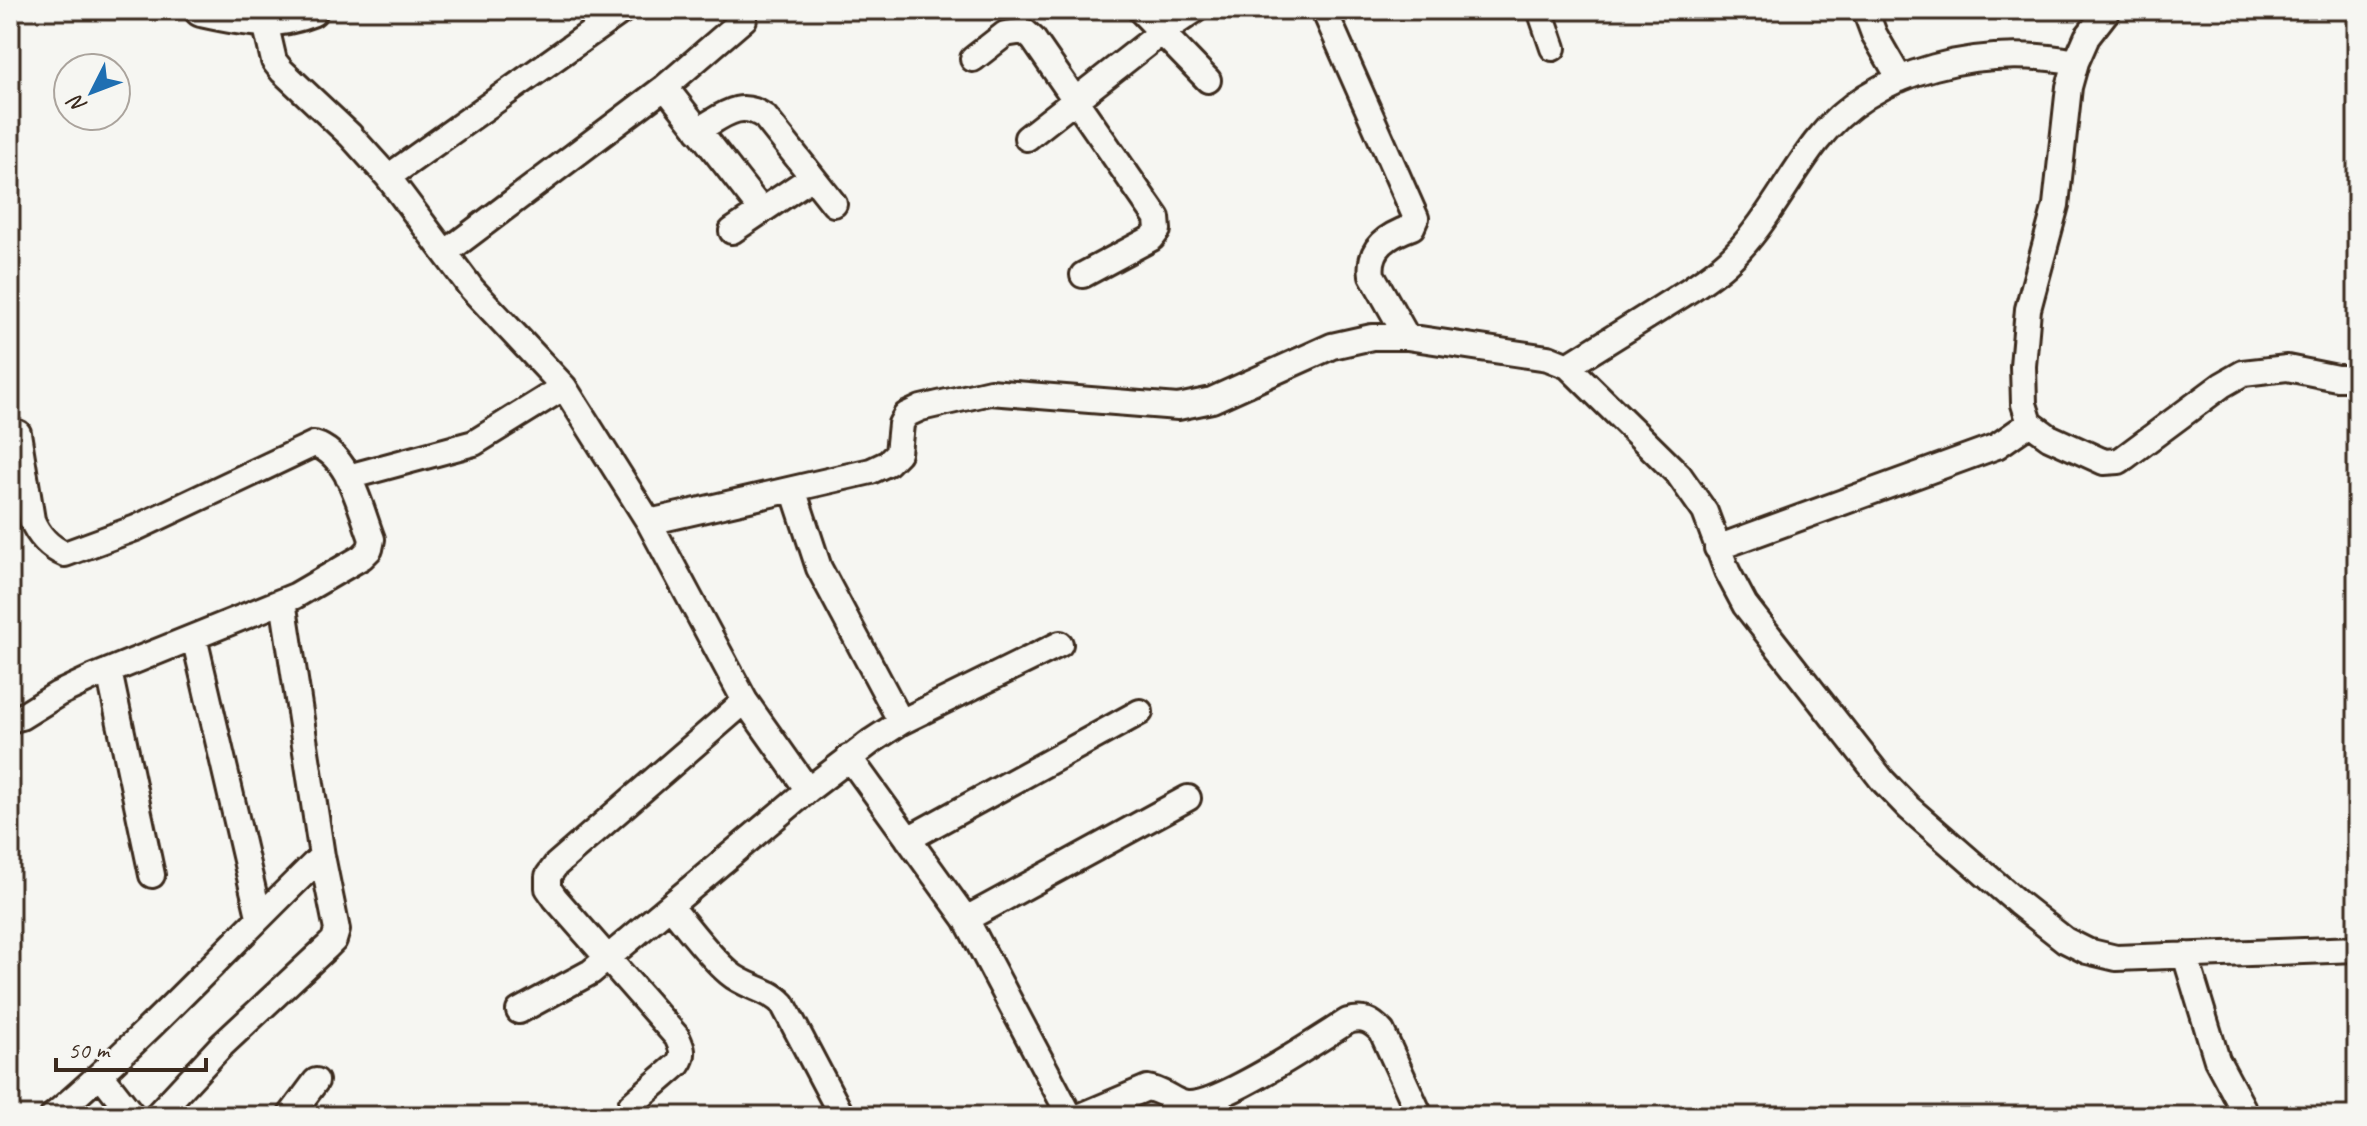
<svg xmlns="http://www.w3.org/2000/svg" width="2367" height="1126" font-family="Caveat,sans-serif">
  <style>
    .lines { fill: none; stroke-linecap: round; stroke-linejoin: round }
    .minor-casing { stroke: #3b2a1e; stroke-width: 30 }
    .major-casing { stroke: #3b2a1e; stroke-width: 38 }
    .minor { stroke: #f6f6f2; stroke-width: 24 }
    .major { stroke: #f6f6f2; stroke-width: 32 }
  </style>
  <rect width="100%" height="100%" fill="#f6f6f2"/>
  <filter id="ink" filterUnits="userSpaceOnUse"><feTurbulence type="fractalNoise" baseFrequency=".0125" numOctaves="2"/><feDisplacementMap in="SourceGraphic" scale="16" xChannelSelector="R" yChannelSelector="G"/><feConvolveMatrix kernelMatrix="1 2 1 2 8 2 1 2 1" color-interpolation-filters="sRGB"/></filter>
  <g filter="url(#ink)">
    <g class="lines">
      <defs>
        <path id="minor" d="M 1140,10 L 1208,80
          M 1324,10 L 1416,218 L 1412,227 C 1389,235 1368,247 1372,275 L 1407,337
          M 1540,10 L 1553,48
          M 1865,10 L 1874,34 L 1900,79
          M 2108,10 L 2087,37 L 2076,62 L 2069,87 L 2056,205 L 2028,309 L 2023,366 L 2024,404 L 2030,423 L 2049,437 L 2104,462 L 2119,461 L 2125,457 L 2222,385 L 2243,373 L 2287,368 L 2337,378 L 2357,378
          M 265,22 L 274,61 L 282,71 L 350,135 L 388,177 L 472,289 L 564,387 L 649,522 L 745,701 L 808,790
          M 973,59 L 1005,34 L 1024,31 L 1033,39 L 1157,218 L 1158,230 L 1152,238 L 1083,275
          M 665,87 L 762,211
          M 698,130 C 722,117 739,98 765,117 L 834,204
          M 1027,138 L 1162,32 L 1195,10
          M 388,177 L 623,10
          M 732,231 L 812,177
          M 445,253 L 665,87 L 744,19
          M 1568,366 C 1599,347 1630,327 1661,308 C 1683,294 1706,281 1726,263 C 1763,230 1786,181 1816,142 C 1875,66 1985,45 2076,62
          M 348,477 L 474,443 L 564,387
          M 793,489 L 819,568 L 901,722
          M 649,522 L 871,471 L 888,463 L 898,453 L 901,424 L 906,415 L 921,408 L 990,392 L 1178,407 L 1212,400 L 1332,346 L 1372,337 L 1407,337 L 1548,358 L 1568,366 L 1679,475 L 1705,512 L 1727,571 L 1745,605 L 1883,781 L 1909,808 L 2018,903 L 2065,940 L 2087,951 L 2116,958 L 2357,949
          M 1717,548 L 1997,446 L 2030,423
          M 194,637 L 259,916
          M 109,671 L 152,875
          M 10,720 L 21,717 L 58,694 L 92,678 L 295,596 L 362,557 L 370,549 L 372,539 C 360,508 349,454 314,444 L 136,528 L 65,554 C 50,548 38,535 32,520 L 18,433
          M 849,757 L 966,919 L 1070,1116
          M 908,839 L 1140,712
          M 670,906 C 689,928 707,954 729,973 C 746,988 768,988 783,1004 L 842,1116
          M 966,919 L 1188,798
          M 2185,955 L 2217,1060 L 2247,1116
          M 519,1011 L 591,972 L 808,790 L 872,741 L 901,722 L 1060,644
          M 101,1075 L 133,1116
          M 631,1105 L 678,1064 C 685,1054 682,1048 677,1037 L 555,898 L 548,888 L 548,876 L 556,865 L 745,701
          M 53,1116 C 148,1035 232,943 322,856
          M 156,1116 L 221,1046 L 327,947 L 334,940 L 337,930 L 322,856 L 283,601
          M 290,1116 L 316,1081
          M 1081,1116 L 1147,1088 C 1164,1090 1173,1103 1187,1104 C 1220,1106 1316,1041 1348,1021 C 1363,1017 1371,1020 1382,1032 L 1420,1116"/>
        <path id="major" d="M 201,10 C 242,19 271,26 311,10"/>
      </defs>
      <use href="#minor" class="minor-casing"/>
      <use href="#major" class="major-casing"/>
      <use href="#minor" class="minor"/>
      <use href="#major" class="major"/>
    </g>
  </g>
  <rect width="2367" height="1126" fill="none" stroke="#f6f6f2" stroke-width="40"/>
  <rect x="20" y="20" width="2327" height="1086" fill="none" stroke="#3b2a1e" stroke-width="3" filter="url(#ink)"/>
  <g transform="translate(92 92) rotate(228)"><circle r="38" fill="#f6f6f2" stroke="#aba49d" stroke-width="2"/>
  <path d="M0-6L14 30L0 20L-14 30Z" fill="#1f6fb2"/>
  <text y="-12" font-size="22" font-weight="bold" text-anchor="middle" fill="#3b2a1e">N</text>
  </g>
  <path d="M56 1058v12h150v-12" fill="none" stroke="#3b2a1e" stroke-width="4"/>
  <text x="68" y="1058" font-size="24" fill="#3b2a1e" stroke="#f6f6f2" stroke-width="6" paint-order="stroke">50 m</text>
</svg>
